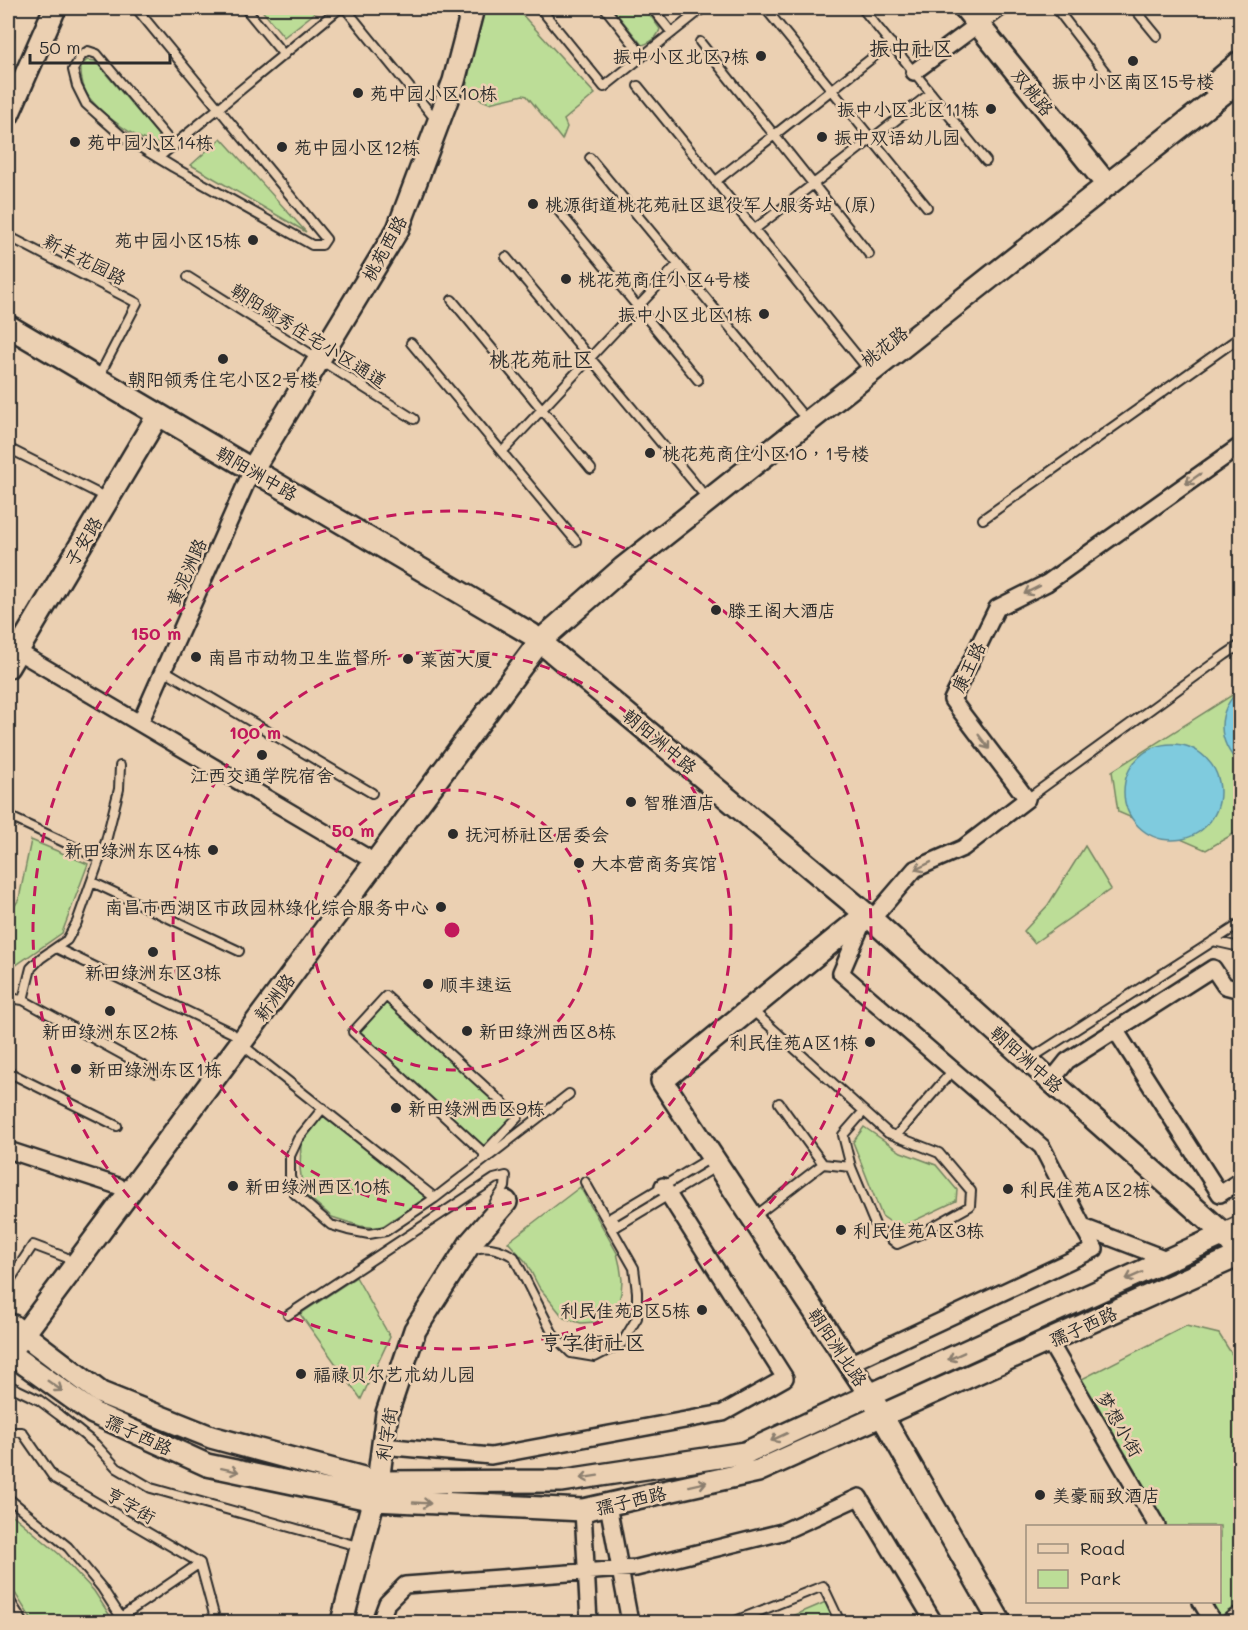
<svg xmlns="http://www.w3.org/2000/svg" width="1248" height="1630" font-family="Mali,'LXGW WenKai TC',sans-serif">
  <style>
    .green { fill: #bcdd97; stroke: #748461; stroke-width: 1.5 }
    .water { fill: #7fcbde; stroke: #5d8b96; stroke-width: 1.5 }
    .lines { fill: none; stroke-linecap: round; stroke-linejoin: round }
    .lane-casing { stroke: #2b2b2b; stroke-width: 12 }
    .street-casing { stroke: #2b2b2b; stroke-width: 20 }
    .secondary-casing { stroke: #2b2b2b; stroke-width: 26 }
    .lane { stroke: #ebd0b2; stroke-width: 8 }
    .street { stroke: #ebd0b2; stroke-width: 15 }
    .secondary { stroke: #ebd0b2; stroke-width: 21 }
    .oneway { stroke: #8b7e6e }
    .ring { fill: none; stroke: #c2185b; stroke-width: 3; stroke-dasharray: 10 8 }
    .poi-dot { fill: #2b2b2b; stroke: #ebd0b2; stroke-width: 2 }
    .labels { text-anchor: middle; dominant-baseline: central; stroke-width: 5; stroke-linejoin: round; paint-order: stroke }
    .poi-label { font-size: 18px; fill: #2b2b2b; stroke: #ebd0b2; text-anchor: start }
    .street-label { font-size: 18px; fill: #2b2b2b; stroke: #ebd0b2 }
    .quarter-label { font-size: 21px; fill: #2b2b2b; stroke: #ebd0b2 }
    .centre { fill: #c2185b; stroke: #ebd0b2; stroke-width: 3 }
    .ring-label { font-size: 18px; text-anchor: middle; font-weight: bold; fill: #c2185b; stroke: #ebd0b2; stroke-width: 5; stroke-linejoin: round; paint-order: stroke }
  </style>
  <rect width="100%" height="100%" fill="#ebd0b2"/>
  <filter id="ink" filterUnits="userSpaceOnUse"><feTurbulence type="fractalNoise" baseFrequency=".0167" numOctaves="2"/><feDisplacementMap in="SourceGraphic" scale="12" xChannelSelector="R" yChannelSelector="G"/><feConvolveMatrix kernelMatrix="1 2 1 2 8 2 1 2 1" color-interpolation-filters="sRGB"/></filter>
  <g filter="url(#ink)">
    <path class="green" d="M 260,8 L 321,8 L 284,37 Z
      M 482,8 L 516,8 L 595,94 L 564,120 L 567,127 L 562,140 L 527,96 L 523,95 L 489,103 L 465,93 Z
      M 612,8 L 645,8 L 660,29 C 657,38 652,42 642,45 Z
      M 87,60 L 95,61 L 158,135 L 163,144 C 142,145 106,117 92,101 C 84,92 80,78 81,66 Z
      M 221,138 L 306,232 L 191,165 Z
      M 1240,690 L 1240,830 L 1206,850 L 1118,812 L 1112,771 Z
      M 31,840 L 88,864 L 62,933 L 15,966 L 14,988 L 8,987 L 8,917 L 19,899 Z
      M 1085,846 L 1111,889 L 1034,943 L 1024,931 L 1048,905 Z
      M 386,998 L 517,1118 L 485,1152 L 354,1032 Z
      M 323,1116 L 427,1197 L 380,1228 L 360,1226 L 332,1217 L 303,1192 L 300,1168 L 301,1144 Z
      M 864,1127 L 901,1152 L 936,1165 L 957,1190 L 956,1201 L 899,1228 L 882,1216 L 853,1142 Z
      M 580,1187 L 617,1253 L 620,1266 L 622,1280 L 621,1293 L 617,1308 L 609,1316 L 596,1322 L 581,1323 L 564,1318 L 539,1287 L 526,1262 L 508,1242 Z
      M 356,1277 L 390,1337 L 361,1399 L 300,1314 Z
      M 1186,1326 L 1219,1334 L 1240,1367 L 1240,1604 L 1217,1619 L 1207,1602 L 1220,1602 L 1220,1526 L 1163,1526 L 1078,1381 Z
      M 8,1511 L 59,1554 L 94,1591 L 114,1622 L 33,1622 L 8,1582 Z
      M 828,1601 L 838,1622 L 779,1622 Z"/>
    <path class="water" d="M 1240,689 L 1240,765 C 1217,741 1215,713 1240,689 Z
      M1124 792a48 48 0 1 1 96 0a48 48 0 1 1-96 0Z"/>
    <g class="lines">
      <defs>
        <path id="lane" d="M 136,8 L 326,239 L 322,245 L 312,245 L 173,167 L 122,136 L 86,104 L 77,86 L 73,70 L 81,56 L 88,51 L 97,54 L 174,146
          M 245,8 L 284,55
          M 345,8 L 436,120
          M 540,8 L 604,87 L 703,8
          M 605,8 L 643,56
          M 652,8 L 672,33
          M 765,8 L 927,207
          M 862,8 L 986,161
          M 1056,8 L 1106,73
          M 1134,8 L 1157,36
          M 8,18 L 9,36
          M 700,42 L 869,254
          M 638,86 L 863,363
          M 158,158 L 340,8
          M 590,158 L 800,412
          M 716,181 L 891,43
          M 557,209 L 698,380
          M 755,229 L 931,93
          M 8,236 L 137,303 L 98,378
          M 506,257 L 701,491
          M 188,277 L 414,419
          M 452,300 L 591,469
          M 411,343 L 576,541
          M 8,448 L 107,498
          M 502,452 L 678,264
          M 983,519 L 1240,337
          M 164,670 L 372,793
          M 1027,799 L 1225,655 L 1240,645
          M 8,816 L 100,859
          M 92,882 L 239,951
          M 1213,941 L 1240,947
          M 56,948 L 232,1033
          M 8,998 L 23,1000 L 156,1073
          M 23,1000 L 31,968 L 41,958 L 67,940 L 77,922 L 106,841 L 119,789 L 120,766
          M 751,1009 L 888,1133 L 939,1153 L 971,1191 L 970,1206 L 920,1234 L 897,1244 L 876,1227 L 851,1167 L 823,1164 L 779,1103
          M 241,1044 L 435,1198 L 569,1094
          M 1030,1059 L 1240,924
          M 8,1072 L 117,1126
          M 323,1108 L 298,1139 L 290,1156 L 290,1177 L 295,1194 L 331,1225 L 348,1230 L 369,1234 L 386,1231 L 435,1198
          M 896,1136 L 953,1070
          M 712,1157 L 612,1217 L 617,1226 L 717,1166
          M 484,1160 L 484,1153 L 518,1117 L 386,996 L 353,1032 L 484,1153
          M 851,1167 L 843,1135 L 864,1111
          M 754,1217 L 823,1164
          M 472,1250 C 487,1244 501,1249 514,1257 L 554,1336 L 571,1353 L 595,1357 L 622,1343 L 637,1318 L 637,1292 L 634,1268 L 585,1182
          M 8,1283 L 33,1245 L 65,1257
          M 288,1315 L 494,1179 L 506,1176 L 505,1187 L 495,1202
          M 8,1385 L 39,1400 L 59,1415 L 95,1444 L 117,1468 L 151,1488 L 361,1547
          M 8,1432 L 22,1432 L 54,1478 L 200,1563 L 216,1622
          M 8,1498 L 68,1547 L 102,1588 L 124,1622
          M 8,1598 L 23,1622
          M 121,1617 L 200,1563
          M 736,1622 L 735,1621 L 823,1586 L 840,1622"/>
        <path id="street" d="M 914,72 L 1000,8
          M 17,651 L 365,856
          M 140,723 L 252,470
          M 865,917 L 841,973 L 1042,1147 L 1083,1227 L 1169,1260
          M 872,919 L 915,869 L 963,848 L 1027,799 L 952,700 L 997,608 L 1047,583 L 1240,446
          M 1116,1031 L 1220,1194 L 1240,1181
          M 1051,1081 L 1067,1061 L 1213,968 L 1225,986 L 1240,990
          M 8,1150 L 118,1186
          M 1049,1341 L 1157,1526
          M 849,1364 L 1095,1249 L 1083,1227
          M 382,1446 L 491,1456 L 723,1413 L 785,1378 L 663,1186
          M 608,1505 L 630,1622
          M 583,1510 L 589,1622
          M 1201,1602 L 1213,1622
          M 380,1622 L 387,1603 L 405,1585 L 636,1568 L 782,1532 L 859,1497 L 934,1622"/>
        <path id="secondary" d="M 965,8 L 1100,176
          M 1213,85 L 1240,62
          M 8,115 L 55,8
          M 8,326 L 531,634 L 866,914 L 1051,1081 L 1225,1235 L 1240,1254
          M 252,470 L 398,229 L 454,81 L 473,8
          M 8,667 L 158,415
          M 866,914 L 662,1081 L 870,1395 L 1000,1622
          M 8,1324 L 13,1326 L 101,1393 L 211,1437 L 378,1482 L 561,1481 L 745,1453 L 870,1395 L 1240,1227
          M 8,1352 L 93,1413 L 207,1465 L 374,1500 L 583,1510 L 758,1471 L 1240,1255
          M 9,1354 L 540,641 L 623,568 L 1240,80
          M 342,1622 L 378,1482 L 387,1413 L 415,1330 L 471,1242 L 506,1202
          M 1234,1622 L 1240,1618"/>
      </defs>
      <use href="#lane" class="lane-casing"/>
      <use href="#street" class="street-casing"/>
      <use href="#secondary" class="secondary-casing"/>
      <use href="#lane" class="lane"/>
      <use href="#street" class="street"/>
      <use href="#secondary" class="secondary"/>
    </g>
    <defs><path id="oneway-shaft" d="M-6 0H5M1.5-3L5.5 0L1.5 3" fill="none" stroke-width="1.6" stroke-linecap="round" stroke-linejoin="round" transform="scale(1.5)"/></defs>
    <g class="oneway">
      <use href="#oneway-shaft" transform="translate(1193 479) rotate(145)"/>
      <use href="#oneway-shaft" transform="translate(1032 590) rotate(153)"/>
      <use href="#oneway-shaft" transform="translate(984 742) rotate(53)"/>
      <use href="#oneway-shaft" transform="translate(923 866) rotate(154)"/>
      <use href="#oneway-shaft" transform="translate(1134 1276) rotate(156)"/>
      <use href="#oneway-shaft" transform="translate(956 1356) rotate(156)"/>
      <use href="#oneway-shaft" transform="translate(55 1386) rotate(35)"/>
      <use href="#oneway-shaft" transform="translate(779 1437) rotate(155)"/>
      <use href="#oneway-shaft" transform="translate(230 1470) rotate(12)"/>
      <use href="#oneway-shaft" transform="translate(589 1477) rotate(171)"/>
      <use href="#oneway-shaft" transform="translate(698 1484) rotate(-13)"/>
      <use href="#oneway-shaft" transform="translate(422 1503) rotate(3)"/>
    </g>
  </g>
  <g class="ring">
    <circle cx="452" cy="930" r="140"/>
    <circle cx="452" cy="930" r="279"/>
    <circle cx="452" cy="930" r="419"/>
  </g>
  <g class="poi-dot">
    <circle cx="761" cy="56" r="6"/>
    <circle cx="1133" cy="61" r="6"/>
    <circle cx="358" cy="93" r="6"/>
    <circle cx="991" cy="109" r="6"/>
    <circle cx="822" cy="137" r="6"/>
    <circle cx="75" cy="142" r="6"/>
    <circle cx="282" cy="147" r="6"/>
    <circle cx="533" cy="204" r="6"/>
    <circle cx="253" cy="240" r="6"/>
    <circle cx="566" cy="279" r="6"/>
    <circle cx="764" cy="314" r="6"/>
    <circle cx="223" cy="359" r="6"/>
    <circle cx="650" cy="453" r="6"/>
    <circle cx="716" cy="610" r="6"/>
    <circle cx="196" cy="657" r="6"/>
    <circle cx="408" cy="659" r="6"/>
    <circle cx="262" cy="755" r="6"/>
    <circle cx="631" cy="802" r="6"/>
    <circle cx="453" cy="834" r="6"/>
    <circle cx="213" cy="850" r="6"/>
    <circle cx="579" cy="863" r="6"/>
    <circle cx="441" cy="907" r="6"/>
    <circle cx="153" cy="952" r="6"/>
    <circle cx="428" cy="984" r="6"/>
    <circle cx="110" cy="1011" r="6"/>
    <circle cx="467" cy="1031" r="6"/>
    <circle cx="870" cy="1042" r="6"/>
    <circle cx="76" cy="1069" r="6"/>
    <circle cx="396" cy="1108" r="6"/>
    <circle cx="233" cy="1186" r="6"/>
    <circle cx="1008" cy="1189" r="6"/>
    <circle cx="841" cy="1230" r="6"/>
    <circle cx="702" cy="1310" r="6"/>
    <circle cx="301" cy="1374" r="6"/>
    <circle cx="1040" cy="1495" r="6"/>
  </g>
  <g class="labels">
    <g class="poi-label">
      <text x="749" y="56" text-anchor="end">振中小区北区7栋</text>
      <text x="1133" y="81" text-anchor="middle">振中小区南区15号楼</text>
      <text x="370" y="93">苑中园小区10栋</text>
      <text x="979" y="109" text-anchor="end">振中小区北区11栋</text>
      <text x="834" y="137">振中双语幼儿园</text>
      <text x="87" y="142">苑中园小区14栋</text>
      <text x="294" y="147">苑中园小区12栋</text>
      <text x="545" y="204">桃源街道桃花苑社区退役军人服务站（原）</text>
      <text x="241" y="240" text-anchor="end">苑中园小区15栋</text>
      <text x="578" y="279">桃花苑商住小区4号楼</text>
      <text x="752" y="314" text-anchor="end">振中小区北区1栋</text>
      <text x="223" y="379" text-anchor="middle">朝阳领秀住宅小区2号楼</text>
      <text x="662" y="453">桃花苑商住小区10，1号楼</text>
      <text x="728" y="610">滕王阁大酒店</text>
      <text x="208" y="657">南昌市动物卫生监督所</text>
      <text x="420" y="659">莱茵大厦</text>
      <text x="262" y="775" text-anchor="middle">江西交通学院宿舍</text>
      <text x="643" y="802">智雅酒店</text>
      <text x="465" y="834">抚河桥社区居委会</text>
      <text x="201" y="850" text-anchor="end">新田绿洲东区4栋</text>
      <text x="591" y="863">大本营商务宾馆</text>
      <text x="429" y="907" text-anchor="end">南昌市西湖区市政园林绿化综合服务中心</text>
      <text x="153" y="972" text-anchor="middle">新田绿洲东区3栋</text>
      <text x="440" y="984">顺丰速运</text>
      <text x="110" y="1031" text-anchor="middle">新田绿洲东区2栋</text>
      <text x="479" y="1031">新田绿洲西区8栋</text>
      <text x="858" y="1042" text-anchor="end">利民佳苑A区1栋</text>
      <text x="88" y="1069">新田绿洲东区1栋</text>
      <text x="408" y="1108">新田绿洲西区9栋</text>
      <text x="245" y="1186">新田绿洲西区10栋</text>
      <text x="1020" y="1189">利民佳苑A区2栋</text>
      <text x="853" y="1230">利民佳苑A区3栋</text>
      <text x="690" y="1310" text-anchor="end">利民佳苑B区5栋</text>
      <text x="313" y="1374">福禄贝尔艺术幼儿园</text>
      <text x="1052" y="1495">美豪丽致酒店</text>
    </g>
    <g class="street-label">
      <text transform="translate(1033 92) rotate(51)">双桃路</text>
      <text transform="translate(384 248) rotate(-61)">桃苑西路</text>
      <text transform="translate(85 259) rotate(27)">新丰花园路</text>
      <text transform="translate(309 335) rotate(32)">朝阳领秀住宅小区通道</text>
      <text transform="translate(884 346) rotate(-38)">桃花路</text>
      <text transform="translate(257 473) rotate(30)">朝阳洲中路</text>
      <text transform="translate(83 541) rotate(-59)">子安路</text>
      <text transform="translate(186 572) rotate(-66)">黄泥洲路</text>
      <text transform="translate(968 667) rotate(-64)">康王路</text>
      <text transform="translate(660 741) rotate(40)">朝阳洲中路</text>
      <text transform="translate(274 997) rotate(-53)">新洲路</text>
      <text transform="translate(1027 1059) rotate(42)">朝阳洲中路</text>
      <text transform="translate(1083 1326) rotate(-24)">孺子西路</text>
      <text transform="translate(838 1347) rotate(56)">朝阳洲北路</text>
      <text transform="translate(1120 1424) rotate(60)">梦想小街</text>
      <text transform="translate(139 1434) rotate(25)">孺子西路</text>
      <text transform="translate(386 1434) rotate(-81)">利字街</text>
      <text transform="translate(631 1500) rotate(-13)">孺子西路</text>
      <text transform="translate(131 1505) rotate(30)">亨字街</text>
    </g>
    <g class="quarter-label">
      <text x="911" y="47">振中社区</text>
      <text x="541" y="358">桃花苑社区</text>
      <text x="593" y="1341">亨字街社区</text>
    </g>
  </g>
  <circle cx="452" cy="930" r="9" class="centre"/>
  <g class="ring-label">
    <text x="156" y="640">150 m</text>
    <text x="255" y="739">100 m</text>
    <text x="353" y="837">50 m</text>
  </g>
  <rect width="1248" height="1630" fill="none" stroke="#ebd0b2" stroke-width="30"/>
  <rect x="15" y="15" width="1218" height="1600" fill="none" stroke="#2b2b2b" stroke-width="2" filter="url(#ink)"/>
  <rect x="1026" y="1525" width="195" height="78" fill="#ebd0b2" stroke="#9e8e7c" stroke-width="1.5"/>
  <rect x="1038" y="1544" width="30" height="9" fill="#ebd0b2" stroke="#9e8e7c" stroke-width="1.5"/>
  <text x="1080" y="1555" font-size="18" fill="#2b2b2b">Road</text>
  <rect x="1038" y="1570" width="30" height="18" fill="#bcdd97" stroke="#9e8e7c" stroke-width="1.5"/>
  <text x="1080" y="1585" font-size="18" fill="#2b2b2b">Park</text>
  <path d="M30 54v9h140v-9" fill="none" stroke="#2b2b2b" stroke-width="3"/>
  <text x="39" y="54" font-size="18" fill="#2b2b2b" stroke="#ebd0b2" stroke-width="4.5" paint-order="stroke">50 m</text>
</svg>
